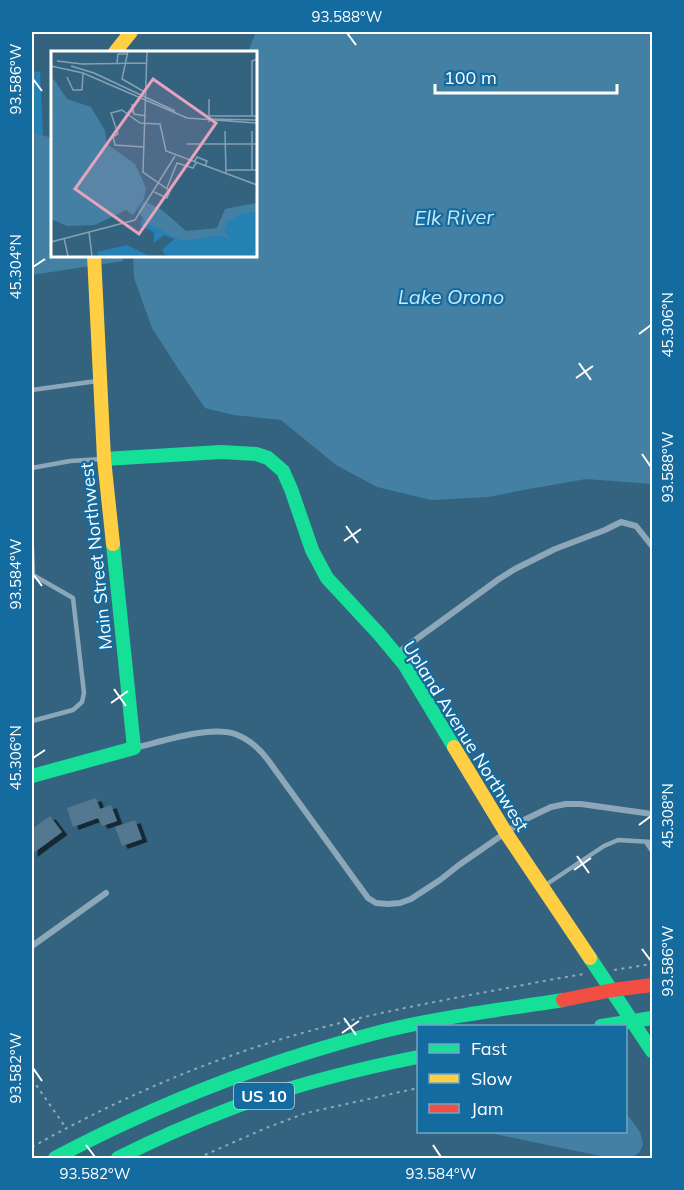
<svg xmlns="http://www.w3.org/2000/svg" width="684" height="1190" font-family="Mulish,sans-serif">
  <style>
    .green { fill: #2580b4 }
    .water { fill: #4480a3 }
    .building { fill: #53788f; filter: url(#shadow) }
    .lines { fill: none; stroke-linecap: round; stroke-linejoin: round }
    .path { stroke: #8ca8b8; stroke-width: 2; stroke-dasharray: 3 4.5; stroke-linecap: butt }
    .lane { stroke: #8ca8b8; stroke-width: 4.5 }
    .street { stroke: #8ca8b8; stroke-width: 6 }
    .fast { stroke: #16e098; stroke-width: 14 }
    .slow { stroke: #ffcf43; stroke-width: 14 }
    .jam { stroke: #f24e42; stroke-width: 14 }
    .ticks { fill: none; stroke: #fff; stroke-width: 2 }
    .labels { text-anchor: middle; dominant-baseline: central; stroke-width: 4.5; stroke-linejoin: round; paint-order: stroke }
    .shield { fill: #146b9f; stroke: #b8d3e2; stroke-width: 1.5 }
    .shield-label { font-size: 16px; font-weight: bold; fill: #fff }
    .street-label { font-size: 18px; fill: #fff; stroke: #146b9f }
    .water-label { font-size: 20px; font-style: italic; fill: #c6e9fb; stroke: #146b9f }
    .inset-road { fill: none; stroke: #85a1b3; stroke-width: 1.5 }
    .view { fill: #e7a3bd; fill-opacity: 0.15; stroke: #e7a3bd; stroke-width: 3 }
    .inset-edge { fill: none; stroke: #fff; stroke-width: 3 }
    .neatline { fill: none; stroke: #fff; stroke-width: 2 }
    .ticks-label { font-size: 15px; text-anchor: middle; fill: #fff }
  </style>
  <defs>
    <filter id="shadow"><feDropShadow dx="5.5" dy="3" stdDeviation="0" flood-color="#0009"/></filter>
  </defs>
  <rect width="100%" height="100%" fill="#346380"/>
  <path class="green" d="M 32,71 L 40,72 L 43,135 L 32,132 Z"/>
  <path class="water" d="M 256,32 L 652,32 L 652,484 L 586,479 L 529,489 L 488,497 L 431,500 L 377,487 L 336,465 L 281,420 L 234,415 L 205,408 L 179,370 L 152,328 L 134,278 L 133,255 L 255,255 L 255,52 L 248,52 Z
    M 32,132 L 52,138 L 52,255 L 123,255 L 123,261 L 32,275 Z
    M 626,1113 L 640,1132 L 643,1144 L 640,1152 L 631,1158 L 610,1158 L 495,1134 L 493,1132 L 626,1132 Z"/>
  <path class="building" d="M 96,798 L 100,809 L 111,805 L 117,821 L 102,826 L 98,818 L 73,827 L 67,808 Z
    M 50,816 L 62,832 L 32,854 L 32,829 Z
    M 135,820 L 142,839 L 122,846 L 115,827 Z"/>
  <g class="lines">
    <path class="path" d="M 614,970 L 652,964
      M 32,1079 L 66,1128
      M 32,1147 C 116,1100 206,1060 299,1034 C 361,1016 423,1004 486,992 C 519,986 552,979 584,974
      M 198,1158 L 266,1128 L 306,1113 L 418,1088"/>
    <path class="lane" d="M 32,390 L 97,381
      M 32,468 L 70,461 L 102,459
      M 32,548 L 33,575 L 73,598 L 84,693 L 82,702 L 73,710 L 32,721
      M 646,842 L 652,851
      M 544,886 L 604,846 L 618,840 L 652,842"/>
    <path class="street" d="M 396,654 L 499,579 L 515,569 L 555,549 L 605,530 L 621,522 L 636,526 L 652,546
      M 134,748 C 161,742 209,725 235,734 C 249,739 259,748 268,760 L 368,898 L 376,903 L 388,904 L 400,903 L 411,899 L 440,880 L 459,865 L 524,820 L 551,807 L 566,804 L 581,804 L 652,814
      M 32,946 L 106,893"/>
    <path class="fast" d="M 104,459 L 221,452 L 256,454 L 268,458 L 283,471 L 291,489 L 312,550 L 327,578 L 379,634 L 404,664 L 454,747
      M 32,776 L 134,748 L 113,544
      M 590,958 L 652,1051
      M 601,1026 L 652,1018
      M 55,1158 C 157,1104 264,1062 376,1033 C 437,1017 501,1010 563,1000
      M 118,1158 C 154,1140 190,1124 227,1110 C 289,1086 353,1070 418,1057"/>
    <path class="slow" d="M 115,52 L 131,32
      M 94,255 L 104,459 L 113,544
      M 454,747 L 506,833 L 590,958"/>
    <path class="jam" d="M 563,1000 L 613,990 L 652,985"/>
  </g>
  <path class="ticks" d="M 347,33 L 356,45M 33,79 L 42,91M 33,267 L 45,259M 639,334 L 651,325M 579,363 L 591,380M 576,378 L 593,366M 642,454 L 651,467M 346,526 L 358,543M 344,541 L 361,529M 33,574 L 42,586M 114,689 L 126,706M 111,703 L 128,691M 33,758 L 45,750M 639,825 L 651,816M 577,856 L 589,873M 574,870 L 591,858M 642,949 L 651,961M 344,1018 L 356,1035M 342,1033 L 359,1021M 33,1068 L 42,1081M 86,1145 L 95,1157M 433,1145 L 441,1157"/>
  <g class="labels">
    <rect class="shield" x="234" y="1083" width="60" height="26" rx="4.5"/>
    <g class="shield-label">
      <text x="264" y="1096">US 10</text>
    </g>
    <g class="street-label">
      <text transform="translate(96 556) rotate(-96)">Main Street Northwest</text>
      <text transform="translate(466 736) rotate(58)">Upland Avenue Northwest</text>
    </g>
    <g class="water-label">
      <text transform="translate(454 217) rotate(-1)">Elk River</text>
      <text x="451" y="296">Lake Orono</text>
    </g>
  </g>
  <g transform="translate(51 51)">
    <rect width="206" height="206" fill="#346380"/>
    <path d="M 205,156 L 205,205 L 115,205 L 111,199 L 123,188 L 113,184 L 103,192 L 103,181 L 89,174 L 92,167 L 125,185 L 119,177 L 105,173 L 107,167 L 127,180 L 166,182 L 176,166 L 189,159 ZM 76,194 L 98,205 L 47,205 L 46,201 Z" fill="#2580b4"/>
    <path d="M 2,27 L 16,48 L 40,56 L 54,80 L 56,93 L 84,113 L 95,137 L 93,148 L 82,164 L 75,159 L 44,174 L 16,175 L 0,168 ZM 93,150 L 111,159 L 135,180 L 166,177 L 174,158 L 205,152 L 205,160 L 189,163 L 176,171 L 173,180 L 180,190 L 170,184 L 131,190 L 96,172 L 87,161 Z" fill="#4480a3"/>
    <path class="inset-road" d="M 77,0 L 71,28 L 92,40M 96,0 L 92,121 L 119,140 L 116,147 L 103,141M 6,10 L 31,13 L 96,12M 66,12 L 67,3 L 77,3M 0,15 L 32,22 L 136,67 L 206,72M 20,15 L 43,22 L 124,60M 16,26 L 22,39 L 31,39 L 32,23M 82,62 L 81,53 L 83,63 L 95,65M 158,65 L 206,65M 201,65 L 201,10 L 206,8M 159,68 L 206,69M 158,71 L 158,48M 174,80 L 175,123M 201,80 L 201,119M 136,93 L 206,93M 93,96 L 64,94 L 62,86 L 67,83 L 60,62 L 71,59 L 89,72 L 109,73 L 115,100 L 206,134M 143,111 L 146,106 L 156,110 L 154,115M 175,119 L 206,119M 116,137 L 126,112 L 142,117 L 145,112M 38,181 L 41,205M 13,187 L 17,205M 0,191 L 84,169 L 124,105"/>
    <path class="view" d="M 102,28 L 165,72 L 88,183 L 24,138 Z"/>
    <rect width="206" height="206" class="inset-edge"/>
  </g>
  <rect width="684" height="1190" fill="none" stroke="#146b9f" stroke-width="66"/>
  <rect x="417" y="1025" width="210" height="108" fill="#146b9f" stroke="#72a6c5" stroke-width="1.5"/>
  <rect x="429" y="1044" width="30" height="9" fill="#16e098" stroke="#72a6c5" stroke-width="1.5"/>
  <text x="471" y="1055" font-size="18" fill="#ffffff">Fast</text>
  <rect x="429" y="1074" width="30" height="9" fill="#ffcf43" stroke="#72a6c5" stroke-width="1.5"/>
  <text x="471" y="1085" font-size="18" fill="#ffffff">Slow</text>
  <rect x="429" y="1104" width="30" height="9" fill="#f24e42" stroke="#72a6c5" stroke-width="1.5"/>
  <text x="471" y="1115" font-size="18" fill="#ffffff">Jam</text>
  <path d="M435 84v9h182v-9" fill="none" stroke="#ffffff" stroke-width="3"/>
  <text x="444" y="84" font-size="18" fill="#ffffff" stroke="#146b9f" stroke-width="4.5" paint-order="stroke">100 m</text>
  <rect x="33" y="33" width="618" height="1124" class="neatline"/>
  <g class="ticks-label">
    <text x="347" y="22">93.588°W</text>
    <text transform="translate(16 79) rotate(-90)" y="5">93.586°W</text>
    <text transform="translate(16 267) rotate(-90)" y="5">45.304°N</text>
    <text transform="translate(668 325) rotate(-90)" y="5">45.306°N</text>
    <text transform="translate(668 467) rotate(-90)" y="5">93.588°W</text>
    <text transform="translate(16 574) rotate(-90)" y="5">93.584°W</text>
    <text transform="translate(16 758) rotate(-90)" y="5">45.306°N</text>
    <text transform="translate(668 816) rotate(-90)" y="5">45.308°N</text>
    <text transform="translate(668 961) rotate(-90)" y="5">93.586°W</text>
    <text transform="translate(16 1068) rotate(-90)" y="5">93.582°W</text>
    <text x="95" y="1179">93.582°W</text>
    <text x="441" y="1179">93.584°W</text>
  </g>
</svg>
